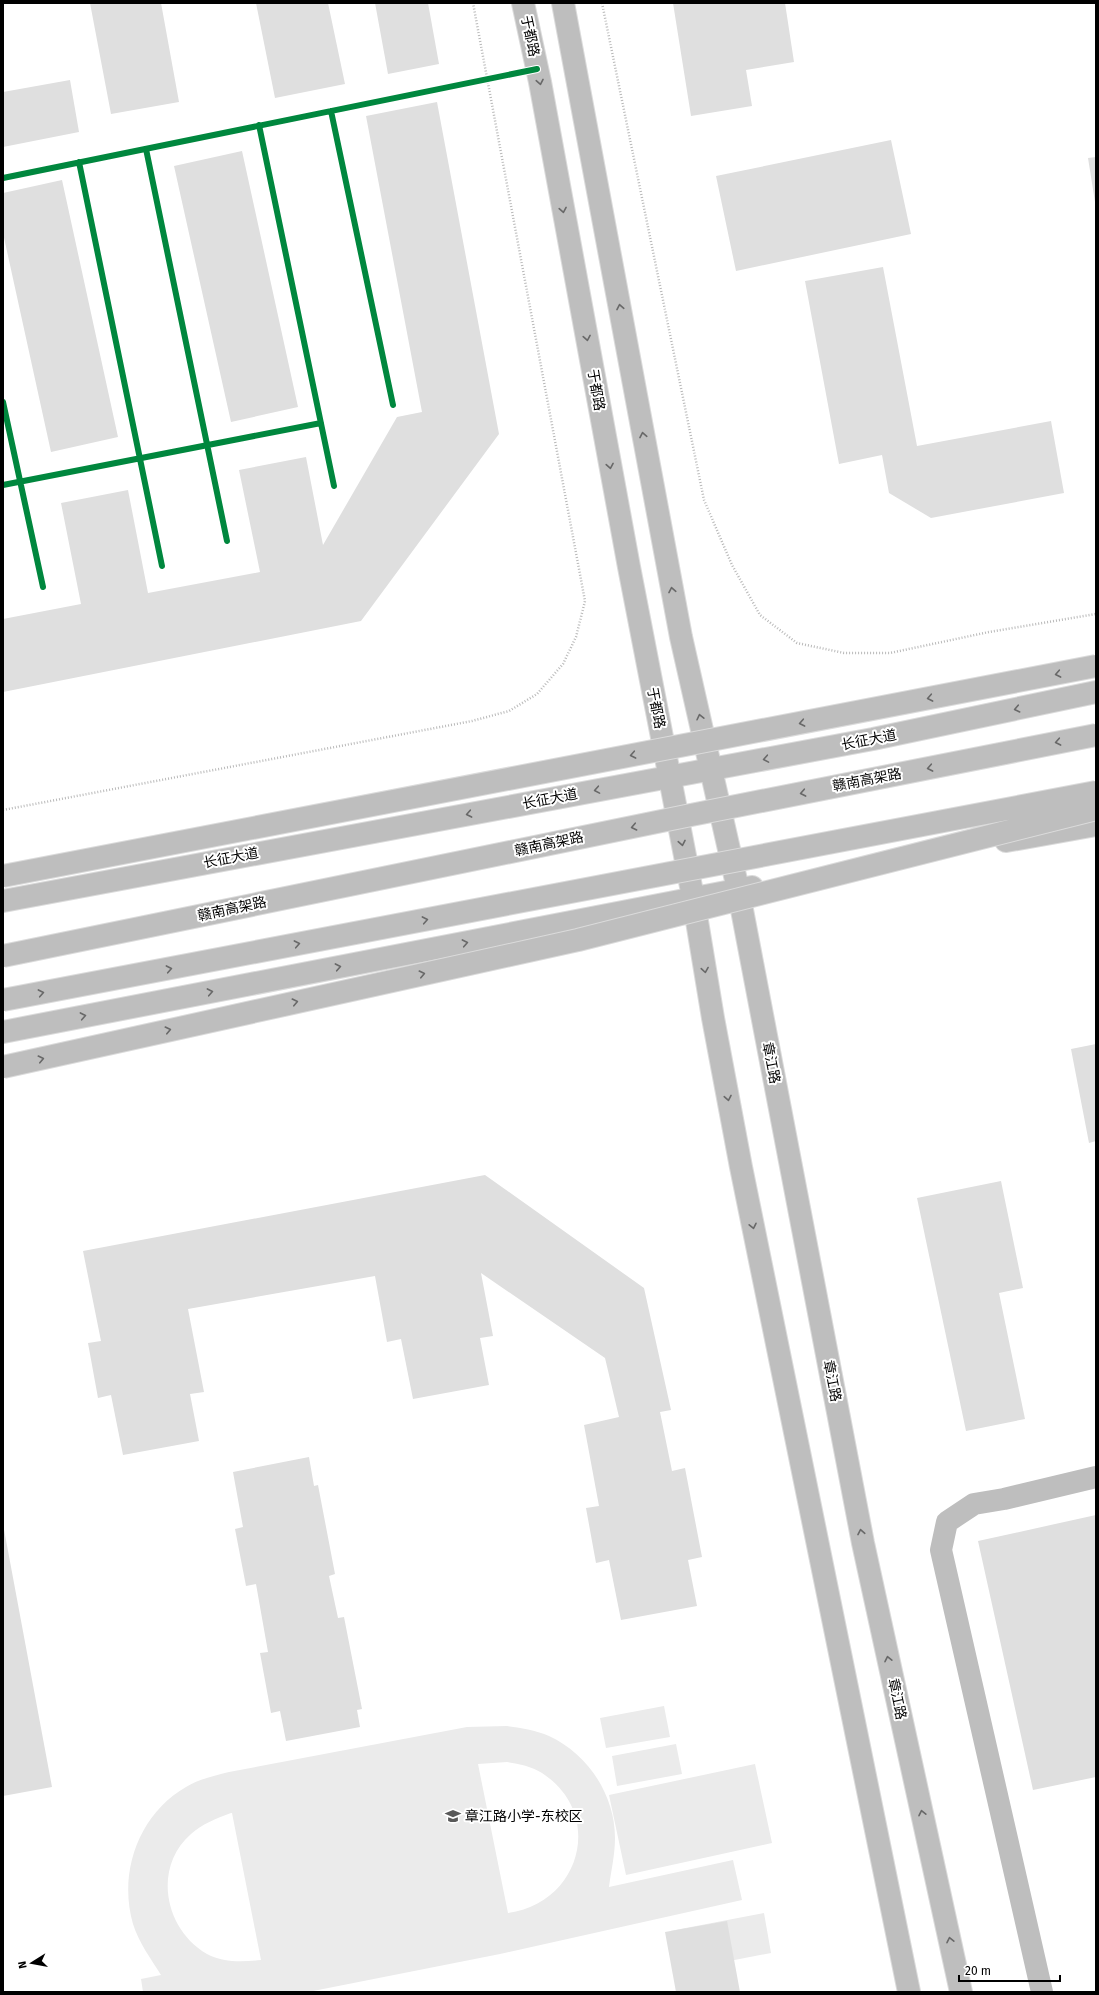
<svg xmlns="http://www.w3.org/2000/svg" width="1099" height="1995" font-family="'Fira Sans','Noto Sans SC',sans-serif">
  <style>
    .green { fill: #ebebeb; fill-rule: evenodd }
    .building { fill: #dfdfdf }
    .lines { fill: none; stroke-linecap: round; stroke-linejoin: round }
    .major-casing { stroke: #dbdbdb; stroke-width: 24 }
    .path { stroke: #b9b9b9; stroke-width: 2.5; stroke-dasharray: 1 2; stroke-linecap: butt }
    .minor { stroke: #bebebe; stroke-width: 22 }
    .major { stroke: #bebebe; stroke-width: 22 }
    .highway-bridge-casing { stroke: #dbdbdb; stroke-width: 24; stroke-linecap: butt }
    .highway-bridge { stroke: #bebebe; stroke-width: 22 }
    .cycleway-casing { stroke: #fff; stroke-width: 8 }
    .cycleway { stroke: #00873e; stroke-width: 6 }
    .oneway { stroke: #686868 }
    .labels { text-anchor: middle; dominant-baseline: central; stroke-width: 4; stroke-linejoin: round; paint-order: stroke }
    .street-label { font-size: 14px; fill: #000; stroke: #fff }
    .poi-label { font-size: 14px; fill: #000; stroke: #fff; text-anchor: start }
  </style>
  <rect width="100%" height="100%" fill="#fff"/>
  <path class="green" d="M 664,1706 L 670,1737 L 606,1748 L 600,1718 Z
    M 507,1726 C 522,1728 536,1730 549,1736 C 588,1754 615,1795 615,1838 C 615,1855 611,1871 609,1887 L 733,1860 L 742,1900 L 500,1954 L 308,1992 L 143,1992 L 141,1979 L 161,1975 C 151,1959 139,1943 133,1924 C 118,1872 139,1814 186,1787 C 199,1779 214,1776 229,1772 L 467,1727 ZM 507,1762 C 519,1764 531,1766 542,1773 C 605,1814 581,1903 508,1913 L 478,1764 ZM 231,1813 L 232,1813 L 261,1960 C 243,1962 224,1963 207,1954 C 165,1930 152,1868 191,1834 C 202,1824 217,1818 231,1813 Z
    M 676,1744 L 682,1774 L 617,1786 L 612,1756 Z
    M 755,1764 L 772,1843 L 626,1875 L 609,1795 Z
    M 764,1913 L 771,1953 L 678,1971 L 670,1931 Z"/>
  <path class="building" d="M 90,3 L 161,3 L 179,102 L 111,114 Z
    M 256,3 L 328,3 L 345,84 L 275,98 Z
    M 375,3 L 428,3 L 439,64 L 388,74 Z
    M 673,3 L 785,3 L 794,62 L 746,70 L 752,106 L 691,116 Z
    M 70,80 L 79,132 L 3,147 L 3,92 Z
    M 437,102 L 499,434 L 361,621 L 3,692 L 3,619 L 81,604 L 61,503 L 128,490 L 148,593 L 260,572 L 239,470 L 306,457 L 323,545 L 397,417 L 422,412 L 366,116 Z
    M 891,140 L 911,234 L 736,271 L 716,176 Z
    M 242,151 L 298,407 L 231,422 L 174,166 Z
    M 1096,157 L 1096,202 L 1095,202 L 1088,158 Z
    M 62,180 L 118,437 L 51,452 L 3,233 L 3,193 Z
    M 883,267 L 917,446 L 1051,421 L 1064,493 L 931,518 L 889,493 L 882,455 L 839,464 L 805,281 Z
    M 1096,1044 L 1096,1141 L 1089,1143 L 1071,1049 Z
    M 485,1175 L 644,1288 L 671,1410 L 660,1412 L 672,1471 L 685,1468 L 702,1557 L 688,1560 L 697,1606 L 621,1620 L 609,1560 L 596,1563 L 586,1508 L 599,1506 L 584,1425 L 619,1417 L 605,1358 L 481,1273 L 493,1336 L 480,1338 L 489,1385 L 413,1399 L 401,1339 L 387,1342 L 375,1276 L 188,1309 L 204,1392 L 190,1394 L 199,1441 L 123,1455 L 111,1395 L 98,1398 L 88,1343 L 101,1341 L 83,1251 Z
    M 1001,1181 L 1023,1288 L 999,1293 L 1025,1419 L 966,1431 L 917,1198 Z
    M 309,1457 L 314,1486 L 318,1485 L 335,1574 L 329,1576 L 338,1618 L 344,1617 L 362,1709 L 357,1710 L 360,1727 L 286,1741 L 280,1711 L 271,1713 L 260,1653 L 268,1652 L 256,1584 L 246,1586 L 235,1529 L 243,1527 L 233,1472 Z
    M 1096,1515 L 1096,1777 L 1033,1790 L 978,1541 Z
    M 3,1524 L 52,1787 L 3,1796 Z
    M 727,1921 L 740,1992 L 676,1992 L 665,1932 Z"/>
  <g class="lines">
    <defs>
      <path id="major" d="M 523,3 L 540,82 L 629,567 L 693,897 L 713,1018 L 741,1167 L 909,1992
        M 563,3 L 681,637 L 738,889 L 863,1543 L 961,1992
        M 1006,841 L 1096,825
        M 3,901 L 873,739 L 1096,692
        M 3,1032 L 752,887"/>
    </defs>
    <use href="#major" class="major-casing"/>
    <path class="path" d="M 602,3 L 704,500 L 732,565 L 760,615 L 797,643 L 844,653 L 890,653 L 989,632 L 1096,614
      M 3,810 L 472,721 L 509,711 L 537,694 L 563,664 L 576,637 L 585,601 L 473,3"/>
    <path class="minor" d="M 1042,1992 L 941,1550 L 947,1522 L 974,1504 L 1004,1499 L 1096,1477"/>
    <use href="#major" class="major"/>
    <defs>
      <path id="highway-bridge" d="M 3,876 L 1096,666
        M 3,956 L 691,815 L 1096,735
        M 3,1000 L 1096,792
        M 3,1067 L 578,940 L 1096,809"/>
    </defs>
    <use href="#highway-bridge" class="highway-bridge-casing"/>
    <use href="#highway-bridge" class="highway-bridge"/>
    <defs>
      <path id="cycleway" d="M 331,111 L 393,405
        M 259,125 L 334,486
        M 146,149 L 227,541
        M 79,162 L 162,566
        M 3,178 L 537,69
        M 3,402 L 43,587
        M 3,485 L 321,423"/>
    </defs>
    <use href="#cycleway" class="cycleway-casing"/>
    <use href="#cycleway" class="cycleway"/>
  </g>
  <defs><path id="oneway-chevron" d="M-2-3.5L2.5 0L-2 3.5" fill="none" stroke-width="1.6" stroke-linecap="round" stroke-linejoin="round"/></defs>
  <g class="oneway">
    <use href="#oneway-chevron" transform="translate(540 82) rotate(79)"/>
    <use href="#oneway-chevron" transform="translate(563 210) rotate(80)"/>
    <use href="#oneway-chevron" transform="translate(620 307) rotate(-101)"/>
    <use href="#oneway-chevron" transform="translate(587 338) rotate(80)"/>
    <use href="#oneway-chevron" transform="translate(643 435) rotate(-101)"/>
    <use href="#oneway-chevron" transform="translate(610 466) rotate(80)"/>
    <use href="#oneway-chevron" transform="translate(672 590) rotate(-101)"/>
    <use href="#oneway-chevron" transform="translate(1058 674) rotate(169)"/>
    <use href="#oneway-chevron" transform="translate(930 698) rotate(169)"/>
    <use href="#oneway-chevron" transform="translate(1017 709) rotate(168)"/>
    <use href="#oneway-chevron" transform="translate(700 717) rotate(-103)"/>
    <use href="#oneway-chevron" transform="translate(802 723) rotate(169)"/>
    <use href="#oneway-chevron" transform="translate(1058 742) rotate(169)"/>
    <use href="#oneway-chevron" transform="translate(633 755) rotate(169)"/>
    <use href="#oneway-chevron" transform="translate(766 759) rotate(170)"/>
    <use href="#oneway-chevron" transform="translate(930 768) rotate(169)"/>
    <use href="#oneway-chevron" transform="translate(597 790) rotate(170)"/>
    <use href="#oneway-chevron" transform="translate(803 793) rotate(169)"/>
    <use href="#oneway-chevron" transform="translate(469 814) rotate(169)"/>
    <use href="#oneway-chevron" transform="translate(634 827) rotate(168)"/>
    <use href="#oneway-chevron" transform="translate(682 843) rotate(79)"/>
    <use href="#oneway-chevron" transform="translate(425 920) rotate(-11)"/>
    <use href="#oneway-chevron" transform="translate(465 943) rotate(-11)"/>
    <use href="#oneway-chevron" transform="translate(297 944) rotate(-11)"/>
    <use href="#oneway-chevron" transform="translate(338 967) rotate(-11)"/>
    <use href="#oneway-chevron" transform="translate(169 969) rotate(-11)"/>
    <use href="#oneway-chevron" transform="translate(705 970) rotate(81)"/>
    <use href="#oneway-chevron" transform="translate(422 974) rotate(-13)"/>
    <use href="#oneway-chevron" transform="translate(210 992) rotate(-11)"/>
    <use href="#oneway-chevron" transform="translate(41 993) rotate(-11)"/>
    <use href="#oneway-chevron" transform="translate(295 1002) rotate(-13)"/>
    <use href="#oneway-chevron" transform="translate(83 1016) rotate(-11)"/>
    <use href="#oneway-chevron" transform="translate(168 1030) rotate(-13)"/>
    <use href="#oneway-chevron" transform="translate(41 1059) rotate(-13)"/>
    <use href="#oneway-chevron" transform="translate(728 1098) rotate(79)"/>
    <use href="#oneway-chevron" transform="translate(753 1226) rotate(78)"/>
    <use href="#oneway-chevron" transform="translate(861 1532) rotate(-101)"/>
    <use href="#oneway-chevron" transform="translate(888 1659) rotate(-102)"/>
    <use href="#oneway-chevron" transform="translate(922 1813) rotate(-102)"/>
    <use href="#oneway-chevron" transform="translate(950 1940) rotate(-102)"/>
  </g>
  <defs>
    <symbol id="school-bare" viewBox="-9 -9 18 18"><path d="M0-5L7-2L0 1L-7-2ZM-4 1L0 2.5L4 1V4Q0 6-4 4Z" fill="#595959" stroke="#fff" stroke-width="2.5" paint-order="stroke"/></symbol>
  </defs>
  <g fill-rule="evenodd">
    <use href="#school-bare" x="442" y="1805" width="22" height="22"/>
  </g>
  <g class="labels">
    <g class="street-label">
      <text transform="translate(530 36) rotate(78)">于都路</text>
      <text transform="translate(596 390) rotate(80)">于都路</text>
      <text transform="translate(656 708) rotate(79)">于都路</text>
      <text transform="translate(869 740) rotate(-11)">长征大道</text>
      <text transform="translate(867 780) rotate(-11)">赣南高架路</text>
      <text transform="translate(550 799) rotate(-11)">长征大道</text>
      <text transform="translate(549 844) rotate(-12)">赣南高架路</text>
      <text transform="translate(231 858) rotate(-11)">长征大道</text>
      <text transform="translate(232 909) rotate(-12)">赣南高架路</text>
      <text transform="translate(771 1063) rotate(79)">章江路</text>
      <text transform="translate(832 1381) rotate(79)">章江路</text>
      <text transform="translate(897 1699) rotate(78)">章江路</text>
    </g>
    <g class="poi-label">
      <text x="465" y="1816">章江路小学-东校区</text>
    </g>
  </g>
  <rect width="1099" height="1995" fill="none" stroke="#000000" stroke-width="8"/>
  <g transform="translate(32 1963) rotate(259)" stroke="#ffffff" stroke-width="3" paint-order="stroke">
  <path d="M0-3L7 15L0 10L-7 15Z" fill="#000000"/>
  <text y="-6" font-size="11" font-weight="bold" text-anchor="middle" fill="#000000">N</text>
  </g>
  <path d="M959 1975v6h101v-6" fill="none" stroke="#000000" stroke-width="2"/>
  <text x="965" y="1975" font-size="12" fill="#000000" stroke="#ffffff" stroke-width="3" paint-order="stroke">20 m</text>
</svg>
